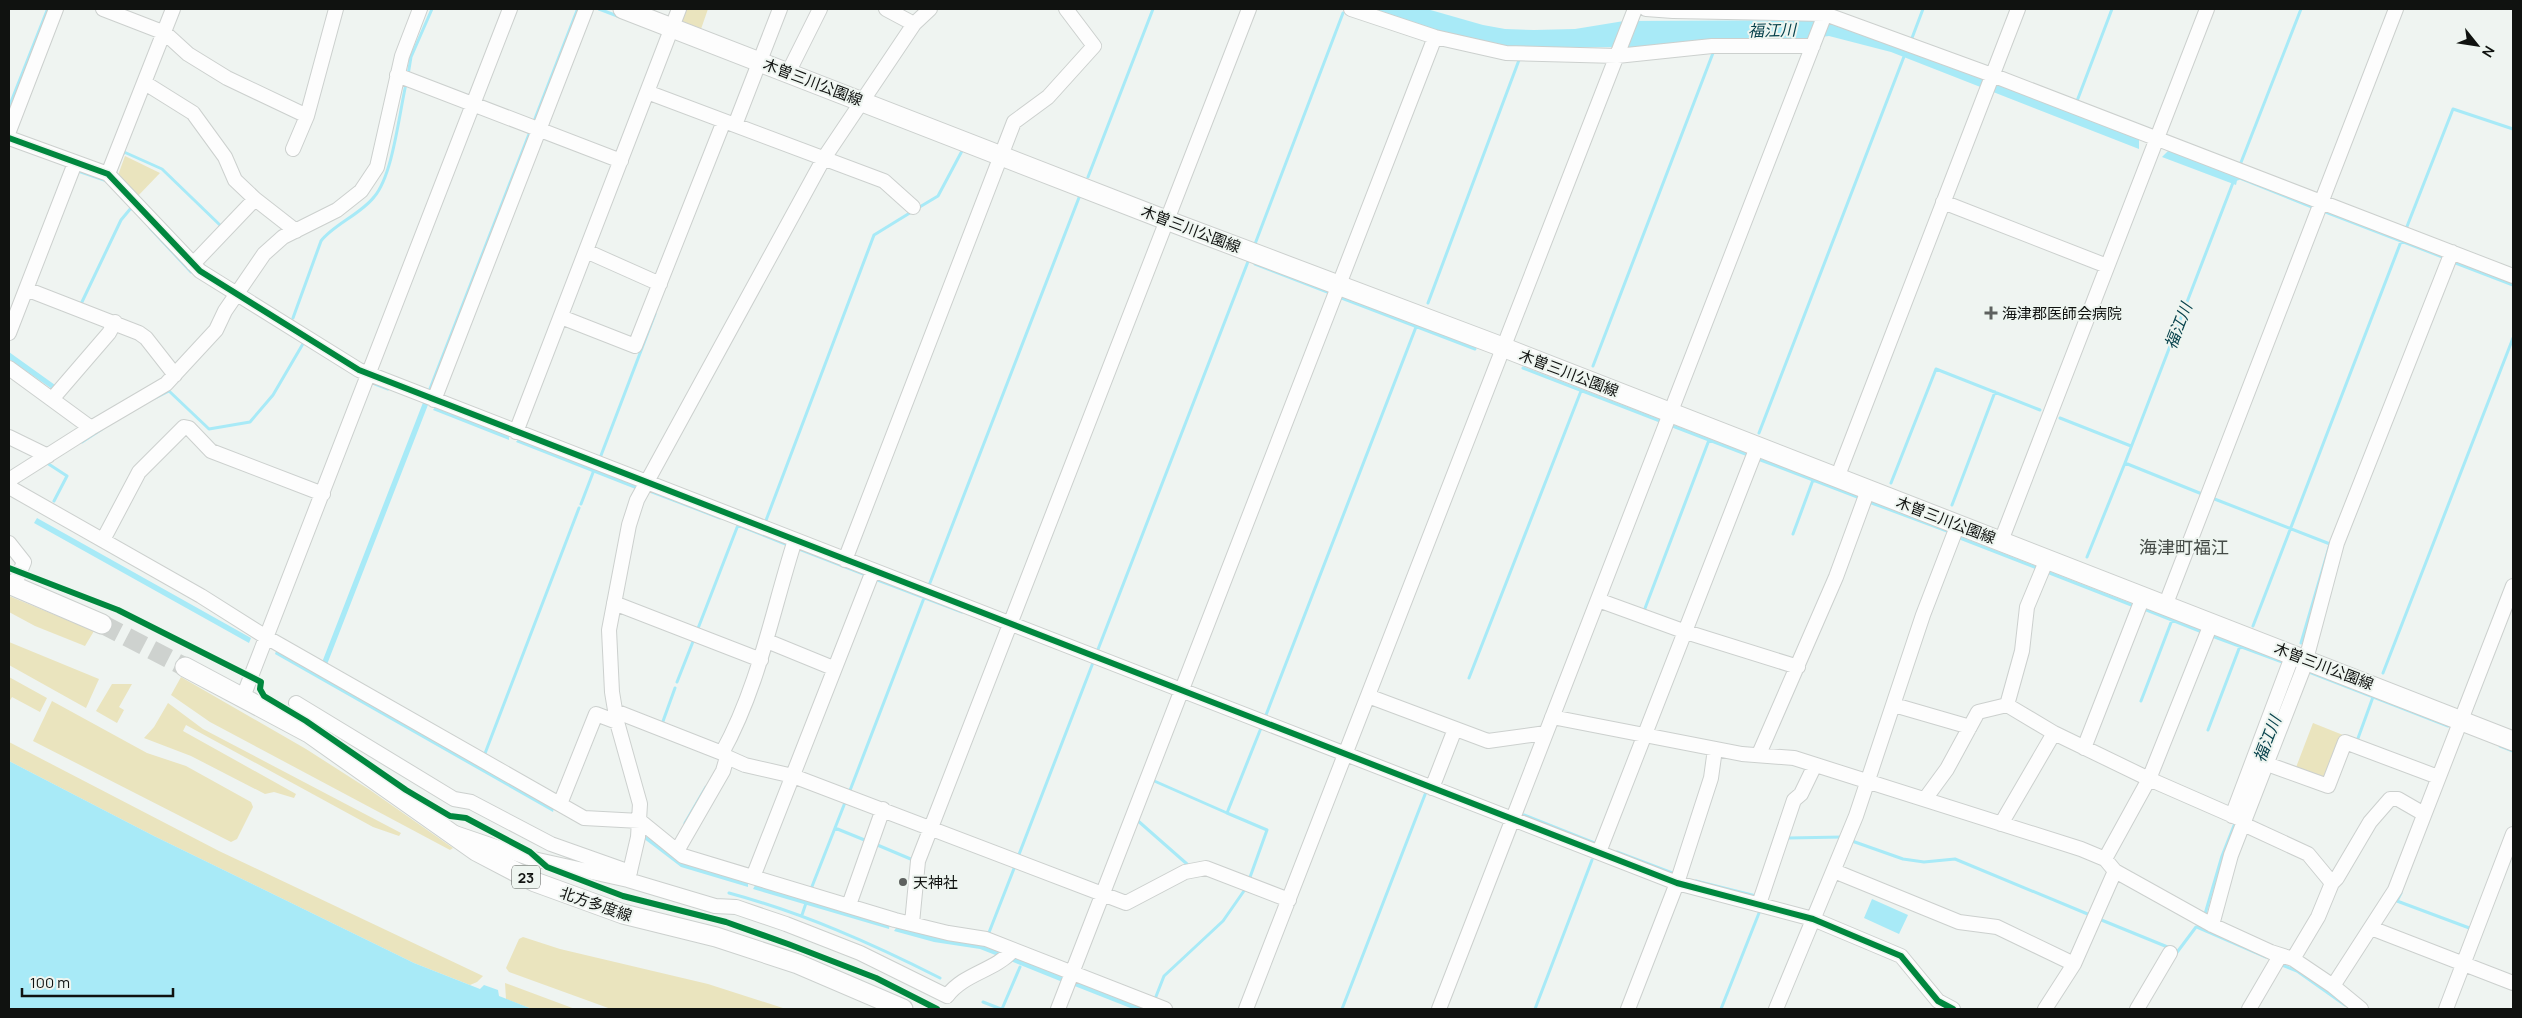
<svg xmlns="http://www.w3.org/2000/svg" width="2522" height="1018" font-family="Manrope,'Noto Sans JP',sans-serif">
  <style>
    .green { fill: #eae4be }
    .water { fill: #a8eaf7 }
    .lines { fill: none; stroke-linecap: round; stroke-linejoin: round }
    .stream { stroke: #a8eaf7; stroke-width: 3 }
    .major-tunnel { stroke: #ced2cf; stroke-width: 19; stroke-dasharray: 19 9; stroke-linecap: butt }
    .minor-casing { stroke: #ccd0ce; stroke-width: 16 }
    .major-casing { stroke: #ccd0ce; stroke-width: 21 }
    .minor { stroke: #fdfdfd; stroke-width: 14 }
    .major { stroke: #fdfdfd; stroke-width: 19 }
    .cycleway-casing { stroke: #eef5f0; stroke-width: 9 }
    .cycleway { stroke: #00873e; stroke-width: 6 }
    .poi-dot { fill: #5e615f; stroke: #eef5f0; stroke-width: 2 }
    .labels { text-anchor: middle; dominant-baseline: central; stroke-width: 4; stroke-linejoin: round; paint-order: stroke }
    .shield { fill: #eef5f0; stroke: #535653; stroke-width: 1 }
    .shield-label { font-size: 14px; font-weight: bold; fill: #101210 }
    .street-label { font-size: 15px; fill: #101210; stroke: #eef5f0 }
    .poi-label { font-size: 15px; fill: #101210; stroke: #eef5f0; text-anchor: start }
    .water-label { font-size: 16px; font-style: italic; fill: #07424c; stroke: #eef5f0 }
    .quarter-label { font-size: 18px; fill: #454b47; stroke: #eef5f0 }
  </style>
  <rect width="100%" height="100%" fill="#eff4f1"/>
  <path class="green" d="M 685,9 L 708,9 L 701,29 L 680,22 Z
    M 125,156 L 160,173 L 136,198 L 117,178 Z
    M 9,596 L 94,631 L 85,646 L 35,626 L 9,612 Z
    M 9,642 L 99,679 L 86,708 L 9,665 Z
    M 9,677 L 47,698 L 40,712 L 12,697 L 9,702 Z
    M 181,677 L 306,749 L 370,790 L 453,848 L 450,850 L 210,722 L 171,695 Z
    M 112,684 L 132,684 L 119,707 L 124,710 L 117,723 L 96,711 Z
    M 52,701 L 147,753 L 186,766 L 251,802 L 253,807 L 237,839 L 231,842 L 33,741 Z
    M 168,703 L 203,729 L 401,833 L 399,836 L 373,827 L 186,725 L 183,731 L 296,794 L 294,798 L 274,792 L 265,794 L 191,756 L 144,738 L 154,727 Z
    M 2313,723 L 2343,735 L 2325,782 L 2295,770 Z
    M 9,742 L 219,851 L 483,976 L 477,982 L 470,985 L 414,963 L 154,836 L 9,761 Z
    M 523,937 L 560,949 L 708,984 L 786,1009 L 611,1009 L 509,972 L 506,968 L 519,939 Z
    M 505,983 L 575,1009 L 532,1009 L 506,999 Z"/>
  <path class="water" d="M 46,9 L 51,9 L 9,115 L 9,103 Z
    M 576,9 L 582,9 L 326,667 L 321,665 Z
    M 1364,9 L 1427,9 L 1483,25 L 1505,29 L 1534,30 L 1575,29 L 1624,21 L 1815,20 L 1835,23 L 2139,137 L 2139,149 L 1891,52 L 1829,36 L 1805,39 L 1635,47 L 1500,48 L 1467,42 Z
    M 2170,149 L 2238,176 L 2236,185 L 2162,157 Z
    M 9,352 L 55,385 L 52,389 L 9,359 Z
    M 436,405 L 509,433 L 509,440 L 433,410 Z
    M 519,438 L 638,484 L 638,490 L 516,442 Z
    M 37,518 L 251,638 L 249,643 L 34,523 Z
    M 276,651 L 554,808 L 553,812 L 275,654 Z
    M 9,761 L 154,836 L 414,963 L 480,989 L 484,985 L 498,990 L 499,996 L 532,1009 L 9,1009 Z
    M 650,835 L 748,880 L 748,887 L 681,867 L 643,838 Z
    M 757,882 L 890,922 L 889,929 L 753,889 Z
    M 1872,899 L 1908,915 L 1899,934 L 1864,918 Z
    M 898,925 L 982,942 L 1006,951 L 1003,958 L 980,949 L 934,942 L 894,931 Z
    M 1014,955 L 1066,975 L 1065,983 L 1008,960 Z
    M 1076,979 L 1153,1009 L 1133,1009 L 1072,985 Z"/>
  <g class="lines">
    <path class="stream" d="M 599,9 L 620,17
      M 1912,38 L 1923,9
      M 408,75 L 411,57 L 432,9
      M 2077,101 L 2112,9
      M 123,154 L 124,152 L 162,169 L 222,227
      M 2240,165 L 2301,9
      M 78,171 L 107,181
      M 1088,177 L 1153,9
      M 2234,180 L 2240,178 L 2312,207
      M 918,208 L 938,196 L 963,149
      M 2323,211 L 2445,258
      M 150,228 L 191,272
      M 2406,229 L 2453,109 L 2513,129
      M 1255,244 L 1343,13
      M 2453,262 L 2513,285
      M 1255,264 L 1330,293
      M 1339,297 L 1475,349
      M 1428,303 L 1519,60
      M 81,304 L 121,220 L 131,208 L 132,209
      M 293,318 L 321,241 C 333,225 361,214 374,197 C 393,175 399,114 406,84
      M 1593,366 L 1713,53
      M 1523,368 L 1660,421
      M 375,384 L 388,389
      M 155,398 L 169,391 L 209,429 L 250,422 L 273,395 L 304,342
      M 2060,418 L 2131,446
      M 1670,425 L 1748,455
      M 1759,433 L 1905,54
      M 82,442 L 102,429
      M 600,458 L 655,314
      M 1758,459 L 1860,498
      M 47,463 L 67,476 L 54,501
      M 1891,483 L 1936,369 L 2040,410
      M 647,490 L 720,518
      M 2202,494 L 2125,463 L 2234,180
      M 2212,498 L 2330,544 L 2301,643
      M 1869,502 L 1947,531
      M 581,504 L 594,470
      M 1952,505 L 1995,392
      M 765,523 L 874,235 L 913,211
      M 738,525 L 788,545
      M 1793,534 L 1813,480
      M 1960,538 L 2037,568
      M 799,549 L 866,575
      M 2087,557 L 2125,463
      M 2047,572 L 2134,606
      M 875,579 L 962,612
      M 928,588 L 1080,195
      M 2144,609 L 2202,632
      M 1644,611 L 1709,440
      M 2253,626 L 2402,239
      M 697,631 L 738,525
      M 2212,636 L 2285,663
      M 1097,652 L 1249,259
      M 2309,672 L 2448,726
      M 2383,673 L 2513,338
      M 1469,678 L 1581,391
      M 677,682 L 694,639
      M 2141,701 L 2172,620
      M 1266,715 L 1416,327
      M 2275,721 L 2296,664
      M 662,724 L 675,688
      M 2208,730 L 2240,646
      M 2357,741 L 2373,697
      M 2500,746 L 2513,751
      M 484,756 L 579,508
      M 1152,780 L 1227,813
      M 849,793 L 924,598
      M 1524,815 L 1597,844
      M 1137,820 L 1187,864
      M 685,823 L 706,787
      M 835,828 L 867,841
      M 1788,838 L 1843,837
      M 1852,841 L 1903,859 L 1924,862 L 1955,859 L 2090,915
      M 875,844 L 913,860
      M 1617,852 L 1675,874
      M 1018,857 L 1094,660
      M 1249,880 L 1267,830 L 1227,813 L 1261,728
      M 1696,881 L 1756,896
      M 811,889 L 846,800
      M 729,893 C 803,913 871,943 940,978
      M 2401,893 L 2397,901 L 2472,929
      M 2205,914 L 2222,856 L 2235,823
      M 802,915 L 807,900
      M 2099,919 L 2170,948
      M 2197,927 L 2266,957
      M 988,935 L 1015,866
      M 2175,955 L 2196,927
      M 2282,965 L 2297,971 L 2345,1005
      M 1155,999 L 1164,976 L 1223,921 L 1246,888
      M 983,1002 L 1001,1009
      M 1002,1009 L 1020,967
      M 1342,1009 L 1426,792
      M 1535,1009 L 1592,860
      M 1721,1009 L 1759,913"/>
    <path class="major-tunnel" d="M 102,624 L 185,667"/>
    <defs>
      <path id="minor" d="M 103,9 L 165,33 L 188,54 L 227,78 L 307,116 L 336,9
        M 886,9 L 914,24
        M 1351,9 L 1435,37 L 1506,53 L 1617,56 L 1712,46 L 1813,46
        M 1646,9 L 1673,11 L 1825,14 L 1992,75 L 2513,276
        M 788,73 L 820,9
        M 397,75 L 621,161
        M 145,83 L 193,113 L 225,157 L 235,180 L 255,199 L 296,231
        M 647,92 L 884,181 L 913,207
        M 735,125 L 780,9
        M 9,131 L 56,9
        M 9,138 L 108,174 L 200,271 L 359,370 L 1677,883 L 1813,919 L 1901,956 L 1938,1001 L 1953,1009
        M 293,149 L 307,116
        M 108,174 L 173,9
        M 1943,202 L 2107,266
        M 586,251 L 660,284
        M 193,264 L 255,199
        M 26,289 L 139,333 L 146,338 L 175,375
        M 561,317 L 635,346 L 724,121
        M 9,333 L 75,163
        M 9,368 L 91,428
        M 53,398 L 109,333 L 115,322
        M 434,400 L 586,9
        M 516,432 L 679,9
        M 9,437 L 48,456
        M 1837,478 L 2018,9
        M 9,480 L 91,428 L 166,384 L 216,330 L 225,311 L 264,254 L 283,237 L 337,210 L 361,191 L 377,167 L 402,56 L 420,9
        M 9,487 L 201,596 L 266,637 L 584,818 L 640,821 L 683,856 L 895,920 L 948,933 L 986,939 L 1165,1009
        M 103,540 L 139,472 L 184,427 L 189,428 L 211,451 L 323,494
        M 2001,541 L 2207,9
        M 9,543 L 24,562 L 14,586
        M 845,560 L 1014,122 L 1048,97 L 1094,46 L 1066,9
        M 1598,600 L 1686,632 L 1798,667
        M 614,603 L 761,660
        M 2165,606 L 2396,9
        M 767,641 L 833,668
        M 1368,696 L 1488,741 L 1546,733
        M 243,697 L 510,9
        M 296,703 L 454,799 L 471,802 L 551,844 L 630,872
        M 1894,705 L 1970,727
        M 615,711 L 722,753
        M 1552,717 L 1742,754 L 1794,758 L 2081,849 L 2105,859 L 2115,871 L 2212,925 L 2271,952 L 2293,959 L 2333,986 L 2361,1009
        M 2054,733 L 2149,779 L 2245,821
        M 2084,748 L 2143,597
        M 1759,754 L 1836,577 L 1868,490
        M 727,757 L 745,765 L 793,776 L 1126,903 L 1185,872 L 1206,868 L 1289,900
        M 2267,764 L 2328,786 L 2345,742 L 2438,777
        M 1432,788 L 1455,729
        M 1925,799 L 1947,769 L 1978,712 L 2007,705
        M 560,804 L 596,714 L 617,722
        M 2232,816 L 2293,654
        M 2001,824 L 2054,733 L 2007,705 L 2022,651 L 2027,607 L 2047,559
        M 2243,824 L 2308,854 L 2332,883 L 2318,917 L 2293,959
        M 455,833 L 529,858 L 628,880 L 638,837 L 640,804 L 617,722 L 612,692 L 609,630 L 629,525 L 637,500 L 824,158 L 914,24 L 930,9
        M 677,851 L 723,771 L 727,757 L 722,753 C 759,686 772,612 795,540
        M 1599,852 L 1757,447
        M 2105,859 L 2149,779 L 2211,624
        M 1834,871 L 1959,922 L 1997,927 L 2074,964
        M 753,877 L 873,571
        M 628,880 L 715,906 L 736,907 L 786,924 L 860,953 L 947,996 C 964,973 995,971 1013,950
        M 2332,883 L 2337,878 L 2370,822 L 2390,799 L 2398,799 L 2424,814
        M 1759,904 L 1794,800 L 1801,794 L 1815,765
        M 849,905 L 883,809
        M 912,923 L 918,861 L 1249,9
        M 2212,925 L 2231,855 L 2304,667 L 2337,543 L 2452,252
        M 2371,928 L 2513,983
        M 2333,986 L 2395,890 L 2513,586
        M 1058,1009 L 1435,37
        M 1246,1009 L 1635,9
        M 1439,1009 L 1827,9
        M 1628,1009 L 1677,883 L 1711,778 L 1715,749
        M 1776,1009 L 1856,816 L 1923,615 L 1958,524
        M 2045,1009 L 2074,964 L 2115,871
        M 2137,1009 L 2170,953
        M 2249,1009 L 2280,956
        M 2446,1009 L 2513,834"/>
      <path id="major" d="M 623,9 L 1166,220 L 1505,348 L 2513,741
        M 9,584 L 102,624
        M 185,667 L 309,733 L 476,851 L 535,882 L 623,914 L 716,937 L 798,964 L 903,1009"/>
    </defs>
    <use href="#minor" class="minor-casing"/>
    <use href="#major" class="major-casing"/>
    <use href="#minor" class="minor"/>
    <use href="#major" class="major"/>
    <defs>
      <path id="cycleway" d="M 9,138 L 108,174 L 200,271 L 359,370 L 1677,883 L 1813,919 L 1901,956 L 1938,1001 L 1953,1009
        M 9,568 L 118,610 L 261,682 L 260,689 L 264,696 L 306,721 L 406,790 L 450,816 L 466,818 L 530,852 L 547,867 L 623,896 L 726,922 L 788,944 L 876,978 L 937,1009"/>
    </defs>
    <use href="#cycleway" class="cycleway-casing"/>
    <use href="#cycleway" class="cycleway"/>
  </g>
  <g class="poi-dot">
    <path d="M1988.5 305.5h5v5h5v5h-5v5h-5v-5h-5v-5h5z"/>
    <circle cx="903" cy="882" r="5"/>
  </g>
  <g class="labels">
    <rect class="shield" x="512" y="865.5" width="28" height="23" rx="4"/>
    <g class="shield-label">
      <text x="526" y="877">23</text>
    </g>
    <g class="street-label">
      <text transform="translate(813 82) rotate(21)">木曽三川公園線</text>
      <text transform="translate(1191 229) rotate(21)">木曽三川公園線</text>
      <text transform="translate(1569 373) rotate(21)">木曽三川公園線</text>
      <text transform="translate(1946 520) rotate(21)">木曽三川公園線</text>
      <text transform="translate(2324 666) rotate(21)">木曽三川公園線</text>
      <text transform="translate(596 904) rotate(19)">北方多度線</text>
    </g>
    <g class="poi-label">
      <text x="2002" y="313">海津郡医師会病院</text>
      <text x="913" y="882">天神社</text>
    </g>
    <g class="water-label">
      <text transform="translate(1772 30) rotate(-1)">福江川</text>
      <text transform="translate(2178 326) rotate(-69)">福江川</text>
      <text transform="translate(2267 739) rotate(-69)">福江川</text>
    </g>
    <g class="quarter-label">
      <text x="2184" y="547">海津町福江</text>
    </g>
  </g>
  <rect width="2522" height="1018" fill="none" stroke="#101210" stroke-width="20"/>
  <g transform="translate(2477 45) rotate(120)" stroke="#eef5f0" stroke-width="4" paint-order="stroke">
  <path d="M0-4L9 19L0 12L-9 19Z" fill="#101210"/>
  <text y="-8" font-size="14" font-weight="bold" text-anchor="middle" fill="#101210">N</text>
  </g>
  <path d="M22 988v8h151v-8" fill="none" stroke="#101210" stroke-width="2.5"/>
  <text x="30" y="988" font-size="15" fill="#101210" stroke="#eef5f0" stroke-width="4" paint-order="stroke">100 m</text>
</svg>
